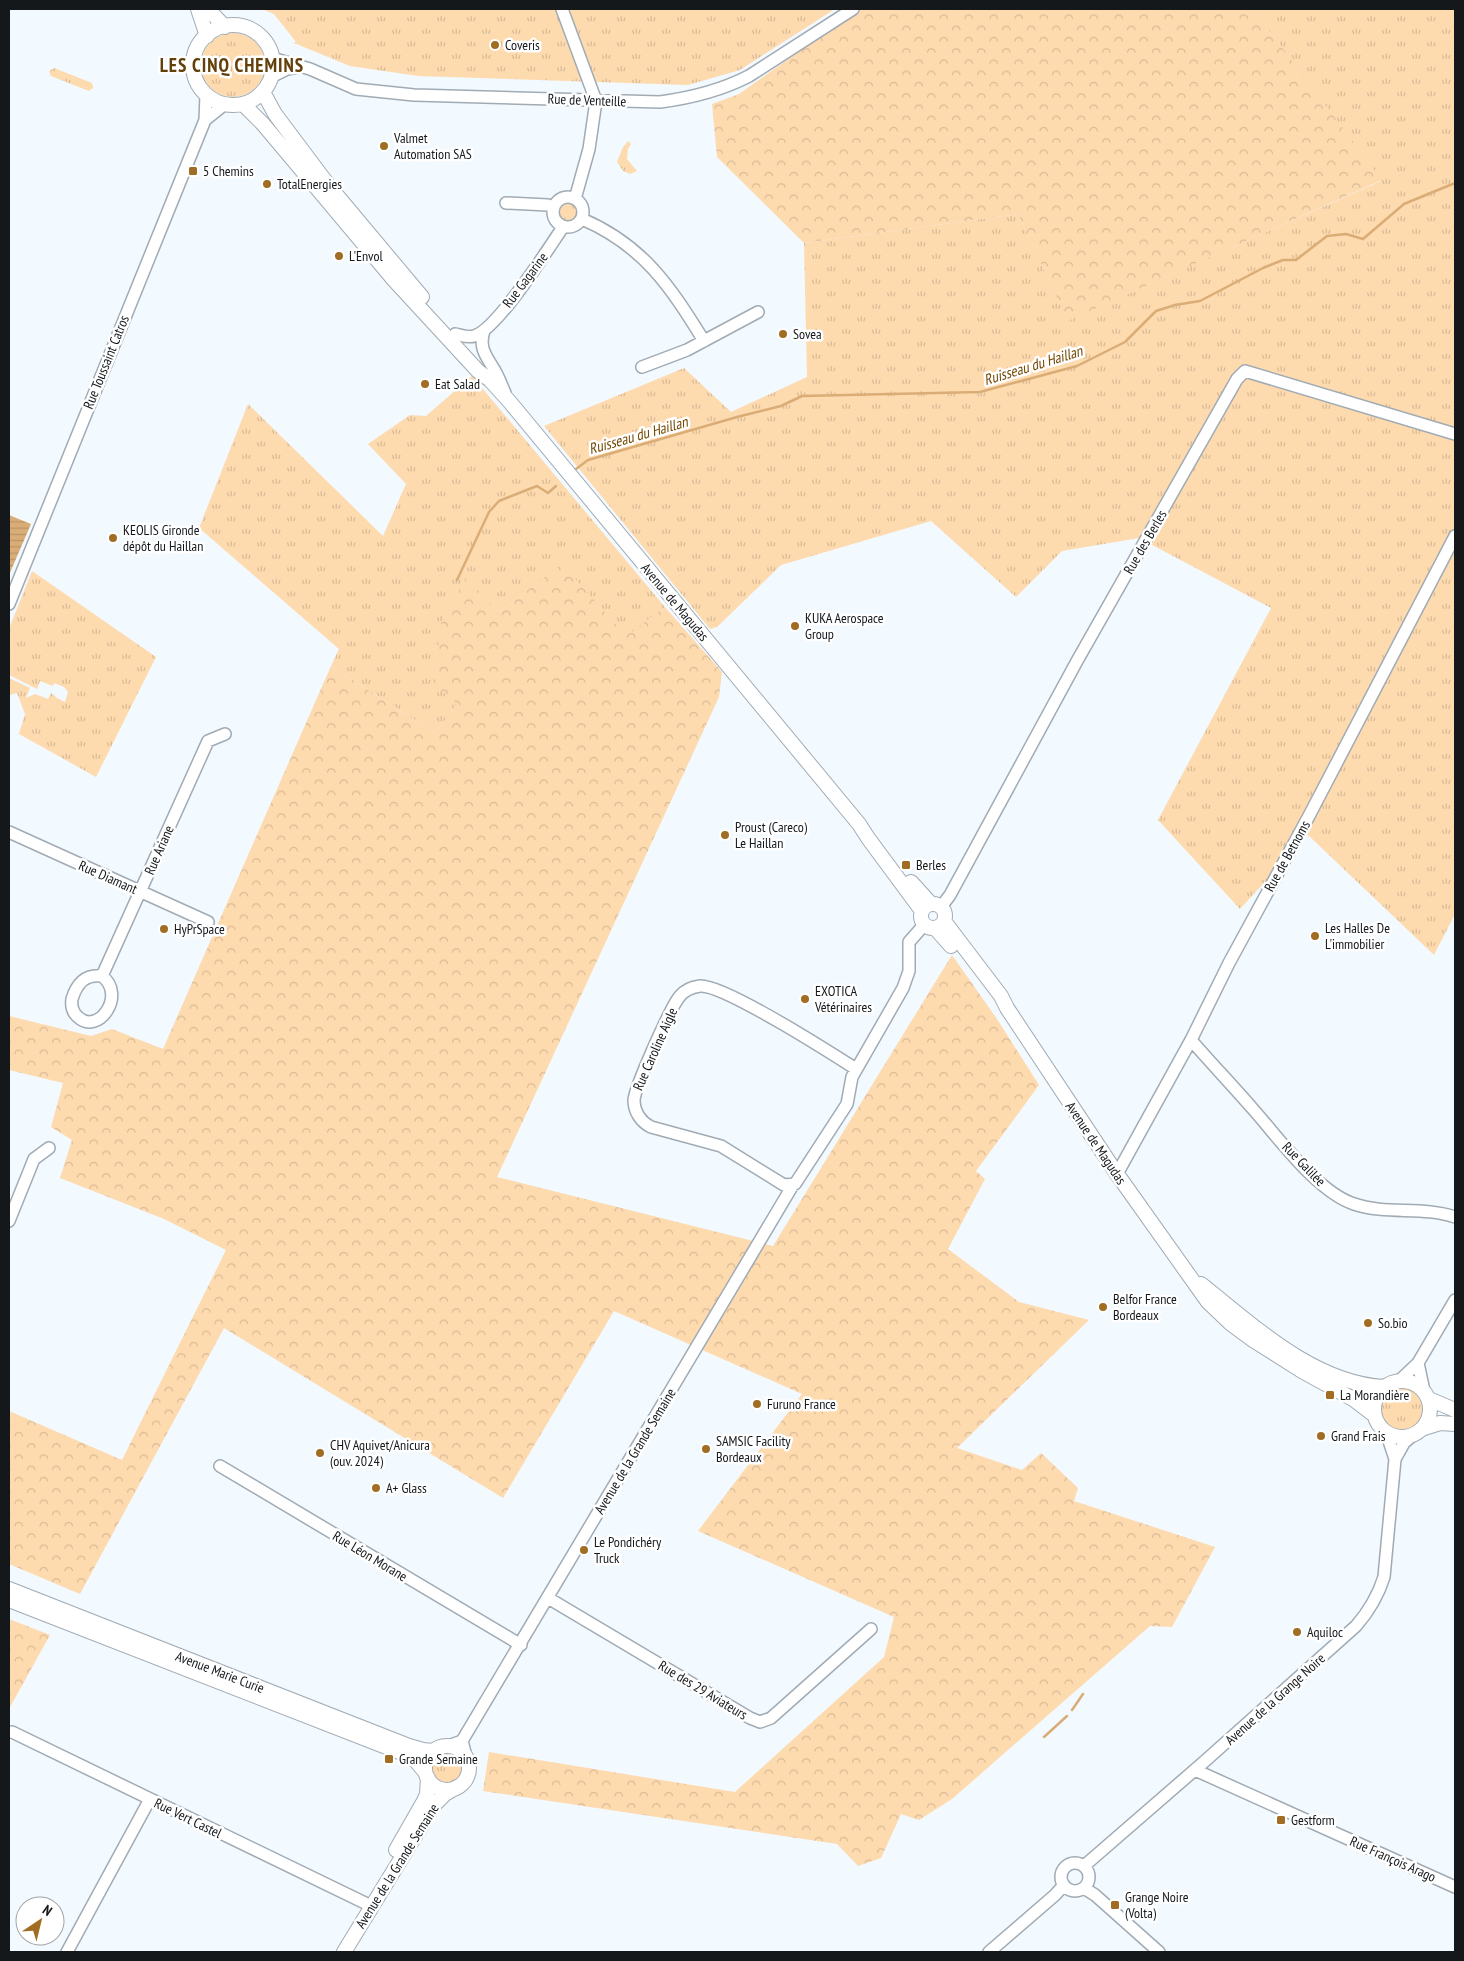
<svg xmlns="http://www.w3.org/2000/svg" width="1464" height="1961" font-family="'PT Sans Narrow',sans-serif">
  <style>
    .grass { fill: url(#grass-tufts) }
    .forest { fill: url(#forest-crowns) }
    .water { fill: url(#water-rules) }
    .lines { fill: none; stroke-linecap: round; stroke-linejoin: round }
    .stream { stroke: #daad77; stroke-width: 2.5 }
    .minor-casing { stroke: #a1abb4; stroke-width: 14 }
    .major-casing { stroke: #a1abb4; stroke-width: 16 }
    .minor { stroke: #fff; stroke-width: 11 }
    .major { stroke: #fff; stroke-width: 14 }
    .poi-dot { fill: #a06d23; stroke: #fff; stroke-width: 2 }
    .labels { text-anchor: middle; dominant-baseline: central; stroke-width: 5; stroke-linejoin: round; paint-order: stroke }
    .poi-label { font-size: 14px; fill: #14181b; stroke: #fff; text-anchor: start }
    .street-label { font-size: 14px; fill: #14181b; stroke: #fff }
    .water-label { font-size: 15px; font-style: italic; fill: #734902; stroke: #fff }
    .district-label { font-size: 19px; font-weight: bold; letter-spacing: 1px; fill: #63400b; stroke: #fff }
  </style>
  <defs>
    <pattern id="grass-tufts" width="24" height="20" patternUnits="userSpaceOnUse" patternTransform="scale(1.25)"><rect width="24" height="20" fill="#fedaaf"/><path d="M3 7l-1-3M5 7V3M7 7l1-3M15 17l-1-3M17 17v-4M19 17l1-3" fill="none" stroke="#d9ba96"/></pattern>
    <pattern id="forest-crowns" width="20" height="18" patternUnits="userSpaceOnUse" patternTransform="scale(1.25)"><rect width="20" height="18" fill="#fedaaf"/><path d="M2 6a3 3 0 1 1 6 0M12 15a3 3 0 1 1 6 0" fill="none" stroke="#d9ba96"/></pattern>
    <pattern id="water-rules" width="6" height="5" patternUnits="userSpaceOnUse" patternTransform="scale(1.25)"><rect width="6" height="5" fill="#daad77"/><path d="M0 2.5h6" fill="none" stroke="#ba9466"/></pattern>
  </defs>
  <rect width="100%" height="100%" fill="#f2f9ff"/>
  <path class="grass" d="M 262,9 L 835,9 L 740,70 L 688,85 L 418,76 L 350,66 L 294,43 L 296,42 L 274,14 Z
    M 1253,9 L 1455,9 L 1455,914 L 1434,955 L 1308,835 L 1240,909 L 1158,820 L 1271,608 L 1139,538 L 1062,551 L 1016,597 L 931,521 L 781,565 L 717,627 L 710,629 L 544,426 L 684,368 L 731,412 L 807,377 L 804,243 L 1018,214 L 1068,320 L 1381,181 Z
    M201 65a32 32 0 1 1 64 0a32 32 0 1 1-64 0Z
    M 54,68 L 92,83 L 93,88 L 89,91 L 51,76 L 49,71 Z
    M 628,141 L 631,144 L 628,149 L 627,159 L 637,171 L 630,174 L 623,171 L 617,162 L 622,149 Z
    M558 212a10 10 0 1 1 20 0a10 10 0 1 1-20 0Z
    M 472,376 L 665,607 L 626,637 L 562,565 L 499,612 L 466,579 L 457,704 L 435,733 L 331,666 L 339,649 L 199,528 L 248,404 L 383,536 L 406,484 L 368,444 L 410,415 L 426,416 Z
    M 32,571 L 156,657 L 96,777 L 19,734 L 25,714 L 17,693 L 9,695 L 9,678 L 30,688 L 26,698 L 35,694 L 48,699 L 51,693 L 57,698 L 65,702 L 68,692 L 64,687 L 54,683 L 53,686 L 40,681 L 37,689 L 9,675 L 9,629 Z
    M1381 1409a21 21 0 1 1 42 0a21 21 0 1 1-42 0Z
    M432 1768a15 15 0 1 1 30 0a15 15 0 1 1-30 0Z"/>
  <path class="forest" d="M 859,9 L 1253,9 L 1382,180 L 1068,321 L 1018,214 L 804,243 L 717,157 L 712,104 L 739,94 Z
    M 562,564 L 626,636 L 665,607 L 722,672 L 719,697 L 497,1177 L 773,1246 L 952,955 L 997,1019 L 1039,1085 L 976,1171 L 985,1179 L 948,1249 L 1019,1302 L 1089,1320 L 957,1448 L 1022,1470 L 1041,1453 L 1078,1488 L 1074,1501 L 1215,1547 L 1172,1627 L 1150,1626 L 952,1799 L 919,1820 L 901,1814 L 881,1858 L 858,1866 L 837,1844 L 483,1791 L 489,1752 L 735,1792 L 884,1657 L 894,1617 L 698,1531 L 802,1394 L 614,1311 L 503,1498 L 224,1328 L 80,1594 L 9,1564 L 9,1411 L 122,1460 L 226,1250 L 164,1219 L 60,1178 L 72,1140 L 51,1127 L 63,1083 L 9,1070 L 9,1016 L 91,1036 L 112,1029 L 163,1049 L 331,666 L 435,733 L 457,704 L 433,683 L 442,618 L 466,578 L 499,612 Z
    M 9,1619 L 50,1635 L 9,1709 Z"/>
  <path class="water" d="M 9,515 L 31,524 L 9,575 Z"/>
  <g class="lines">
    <path class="stream" d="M 576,469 L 588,460 L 737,417 L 781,406 L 802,396 L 980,392 L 1077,366 L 1125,342 L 1156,311 L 1175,305 L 1200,301 L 1263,268 L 1283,260 L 1296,260 L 1327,236 L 1346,234 L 1363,239 L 1404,204 L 1455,183
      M 457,580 L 489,512 L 499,501 L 537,486 L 548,493 L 556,486
      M 1072,1710 L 1083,1694
      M 1044,1737 L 1067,1716"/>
    <defs>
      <path id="minor" d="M 562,9 L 596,101 L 589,149 L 575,199
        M 272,58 L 310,69 L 356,89 L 414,95 L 660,102 C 690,98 722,90 749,76 L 853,9
        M 271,77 L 287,69 L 299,67
        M 205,120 L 225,104
        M553 212a15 15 0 1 1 30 0a15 15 0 1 1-30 0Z
        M 506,203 L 548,205 L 553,207
        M 582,219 C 643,245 670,286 704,341
        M 484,331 C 478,348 487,357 495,371 C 499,378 502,386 505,393
        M 455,334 C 460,335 468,338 474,336 C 497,330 548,249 563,227
        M 642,367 L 687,350 L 758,312
        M 9,604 L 205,120 L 206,95
        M 9,832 L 208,922
        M 941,907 L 950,895 L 1077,661 L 1237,379 L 1245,371 L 1455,434
        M 102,976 C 127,995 98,1036 78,1017 C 72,1012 71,1006 72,999 C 77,983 85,974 102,976 L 208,741 L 225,734
        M 1191,1040 C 1211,1063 1232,1085 1252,1108 C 1278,1137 1317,1192 1354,1204 C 1386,1215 1423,1206 1455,1217
        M 856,1069 C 831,1053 723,984 700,986 C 692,987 685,990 680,996 C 671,1006 635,1087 634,1100 C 634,1112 641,1122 651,1127 L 721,1146 L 784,1185 L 795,1184 L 847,1104 L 852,1077 L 903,988 L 909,971 L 909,942 L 924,925
        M 1117,1174 L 1191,1040 L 1229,963 L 1310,814 L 1455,536
        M 9,1221 L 34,1159 L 49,1148
        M 1418,1363 L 1424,1391
        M 1400,1380 L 1418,1363 L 1455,1300
        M 1395,1459 L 1404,1443 L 1413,1435
        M 220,1466 L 521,1645
        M 548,1598 L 750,1718 L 760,1722 L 771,1718 L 871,1629
        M 12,1732 L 365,1903
        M 462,1741 L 793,1185
        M 462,1741 L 467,1760
        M 448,1746 L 462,1741
        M 1195,1770 L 1455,1887
        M1061 1877a14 14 0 1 1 28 0a14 14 0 1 1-28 0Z
        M 1084,1866 L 1205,1761 L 1356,1626 C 1370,1610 1378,1596 1384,1577 L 1395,1459 L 1388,1438 L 1381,1428
        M 1084,1888 L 1095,1895 L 1159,1952
        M 67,1952 L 150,1799
        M 989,1952 L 1055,1895 L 1064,1885"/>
      <path id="major" d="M 198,9 L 207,36
        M 208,9 L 225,27
        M193 65a40 40 0 1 1 80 0a40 40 0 1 1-80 0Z
        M 263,92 L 275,114 L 329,186 L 422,297
        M 243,104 L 263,124 L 394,280 L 478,371 L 490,380 L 509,401 L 859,824 L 868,838 L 922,911
        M 911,882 L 931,904
        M921 916a12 12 0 1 1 24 0a12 12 0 1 1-24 0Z
        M 944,921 L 1001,996 L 1007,1008 L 1117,1174 L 1208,1302 L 1230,1323 L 1253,1340 L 1302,1371 L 1353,1399 L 1374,1415
        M 935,928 L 951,946
        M 1201,1284 C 1253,1325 1313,1383 1384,1387
        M1374 1409a28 28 0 1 1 56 0a28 28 0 1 1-56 0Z
        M 1429,1399 L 1455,1410
        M 1424,1428 L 1440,1423 L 1455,1424
        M 9,1589 L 409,1746 L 423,1750 L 433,1751
        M 9,1600 L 407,1755 L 416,1761 L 425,1772
        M425 1768a22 22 0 1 1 44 0a22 22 0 1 1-44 0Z
        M 396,1850 L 424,1801 L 427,1794 L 428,1778
        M 344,1952 L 434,1805 L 445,1794 L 457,1787"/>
    </defs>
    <use href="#minor" class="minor-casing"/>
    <use href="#major" class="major-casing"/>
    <use href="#minor" class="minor"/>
    <use href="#major" class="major"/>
  </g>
  <g class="poi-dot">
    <circle cx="495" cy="45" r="5"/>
    <circle cx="384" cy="146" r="5"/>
    <rect x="188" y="166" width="10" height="10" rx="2.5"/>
    <circle cx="267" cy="184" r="5"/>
    <circle cx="339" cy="256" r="5"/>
    <circle cx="783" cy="334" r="5"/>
    <circle cx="425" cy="384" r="5"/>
    <circle cx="113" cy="538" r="5"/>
    <circle cx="795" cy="626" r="5"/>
    <circle cx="725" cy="835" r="5"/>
    <rect x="901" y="860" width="10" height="10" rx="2.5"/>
    <circle cx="164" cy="929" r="5"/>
    <circle cx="1315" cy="936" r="5"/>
    <circle cx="805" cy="999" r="5"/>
    <circle cx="1103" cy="1307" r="5"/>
    <circle cx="1368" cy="1323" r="5"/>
    <rect x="1325" y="1390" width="10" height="10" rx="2.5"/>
    <circle cx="757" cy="1404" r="5"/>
    <circle cx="1321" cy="1436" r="5"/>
    <circle cx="706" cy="1449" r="5"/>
    <circle cx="320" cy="1453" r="5"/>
    <circle cx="376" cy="1488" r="5"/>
    <circle cx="584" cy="1550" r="5"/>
    <circle cx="1297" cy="1632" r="5"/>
    <rect x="384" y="1754" width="10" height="10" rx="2.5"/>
    <rect x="1276" y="1815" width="10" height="10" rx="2.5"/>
    <rect x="1110" y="1900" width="10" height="10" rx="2.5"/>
  </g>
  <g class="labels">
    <g class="poi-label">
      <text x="505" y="45">Coveris</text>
      <text x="394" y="138">Valmet<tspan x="394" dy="16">Automation SAS</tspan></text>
      <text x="203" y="171">5 Chemins</text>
      <text x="277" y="184">TotalEnergies</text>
      <text x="349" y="256">L'Envol</text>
      <text x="793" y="334">Sovea</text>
      <text x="435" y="384">Eat Salad</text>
      <text x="123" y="530">KEOLIS Gironde<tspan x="123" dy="16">dépôt du Haillan</tspan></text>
      <text x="805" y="618">KUKA Aerospace<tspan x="805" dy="16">Group</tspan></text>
      <text x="735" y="827">Proust (Careco)<tspan x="735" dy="16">Le Haillan</tspan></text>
      <text x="916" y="865">Berles</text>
      <text x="1325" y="928">Les Halles De<tspan x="1325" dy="16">L'immobilier</tspan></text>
      <text x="174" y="929">HyPrSpace</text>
      <text x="815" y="991">EXOTICA<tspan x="815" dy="16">Vétérinaires</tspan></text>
      <text x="1113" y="1299">Belfor France<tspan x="1113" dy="16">Bordeaux</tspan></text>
      <text x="1378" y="1323">So.bio</text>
      <text x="1340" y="1395">La Morandière</text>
      <text x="767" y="1404">Furuno France</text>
      <text x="1331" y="1436">Grand Frais</text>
      <text x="716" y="1441">SAMSIC Facility<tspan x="716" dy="16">Bordeaux</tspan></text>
      <text x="330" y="1445">CHV Aquivet/Anicura<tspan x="330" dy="16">(ouv. 2024)</tspan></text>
      <text x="386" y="1488">A+ Glass</text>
      <text x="594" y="1542">Le Pondichéry<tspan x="594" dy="16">Truck</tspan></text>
      <text x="1307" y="1632">Aquiloc</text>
      <text x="399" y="1759">Grande Semaine</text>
      <text x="1291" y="1820">Gestform</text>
      <text x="1125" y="1897">Grange Noire<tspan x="1125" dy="16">(Volta)</tspan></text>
    </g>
    <g class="street-label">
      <text transform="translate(587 100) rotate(2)">Rue de Venteille</text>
      <text transform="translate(525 280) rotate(-53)">Rue Gagarine</text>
      <text transform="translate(106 362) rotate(-68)">Rue Toussaint Catros</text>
      <text transform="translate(1145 542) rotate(-60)">Rue des Berles</text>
      <text transform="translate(675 602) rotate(50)">Avenue de Magudas</text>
      <text transform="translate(159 850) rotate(-66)">Rue Ariane</text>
      <text transform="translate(1287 856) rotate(-61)">Rue de Betnoms</text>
      <text transform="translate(108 877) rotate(24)">Rue Diamant</text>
      <text transform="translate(655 1049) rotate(-66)">Rue Caroline Aigle</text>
      <text transform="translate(1096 1143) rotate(56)">Avenue de Magudas</text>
      <text transform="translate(1304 1164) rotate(46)">Rue Galilée</text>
      <text transform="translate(635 1451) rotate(-59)">Avenue de la Grande Semaine</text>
      <text transform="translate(370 1556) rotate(31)">Rue Léon Morane</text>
      <text transform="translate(220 1672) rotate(21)">Avenue Marie Curie</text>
      <text transform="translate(703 1690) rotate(31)">Rue des 29 Aviateurs</text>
      <text transform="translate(1275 1699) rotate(-42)">Avenue de la Grange Noire</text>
      <text transform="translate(188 1818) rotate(26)">Rue Vert Castel</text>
      <text transform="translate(1393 1859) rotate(24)">Rue François Arago</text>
      <text transform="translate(397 1866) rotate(-58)">Avenue de la Grande Semaine</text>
    </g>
    <g class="water-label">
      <text transform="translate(1033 365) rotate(-17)">Ruisseau du Haillan</text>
      <text transform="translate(638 435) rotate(-16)">Ruisseau du Haillan</text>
    </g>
    <g class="district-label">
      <text x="232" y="65">LES CINQ CHEMINS</text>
    </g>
  </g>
  <rect width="1464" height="1961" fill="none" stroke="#14181b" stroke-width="20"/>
  <g transform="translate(40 1921) rotate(35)"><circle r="24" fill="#ffffff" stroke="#a1a3a4"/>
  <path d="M0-4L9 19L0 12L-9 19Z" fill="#a06d23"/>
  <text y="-8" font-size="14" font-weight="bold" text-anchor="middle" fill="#14181b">N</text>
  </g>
</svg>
